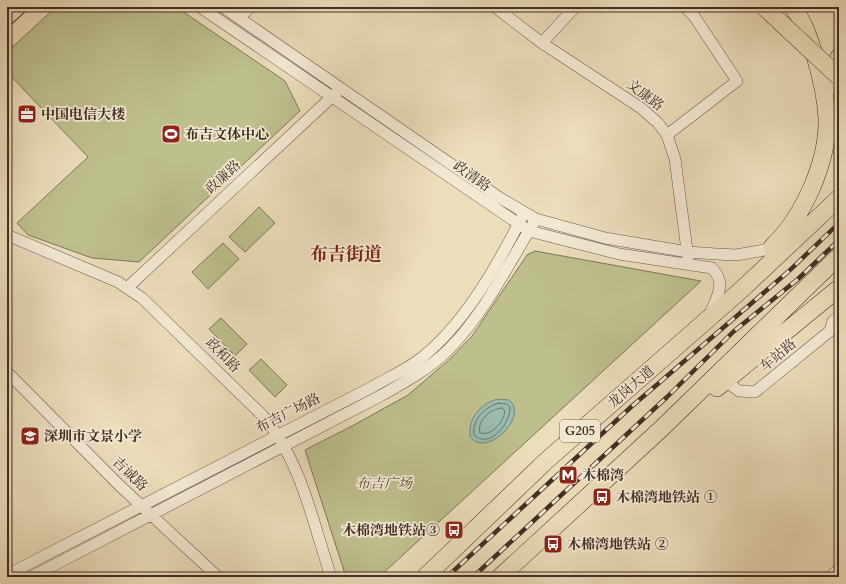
<svg xmlns="http://www.w3.org/2000/svg" width="846" height="584" font-family="Cardo,'Noto Serif SC',serif">
  <style>
    .green { fill: #bdbf8d; stroke: #80765a }
    .water { fill: #99bcae; stroke: #768378 }
    .lines { fill: none; stroke-linecap: round; stroke-linejoin: round }
    .shore { stroke: #6e746a; stroke-width: 1 }
    .minor-casing { stroke: #6c594b; stroke-width: 12 }
    .major-casing { stroke: #422d26; stroke-width: 16 }
    .highway-casing { stroke: #422d26; stroke-width: 18 }
    .minor { stroke: #f3e9d3; stroke-width: 11 }
    .major { stroke: #ecddbb; stroke-width: 14 }
    .highway { stroke: #ecddbb; stroke-width: 17 }
    .rail-casing { stroke: #422d26; stroke-width: 4.5 }
    .rail { stroke: #f3e9d3; stroke-width: 3; stroke-dasharray: 9; stroke-linecap: butt }
    .highway-bridge-casing { stroke: #422d26; stroke-width: 18; stroke-linecap: butt }
    .highway-bridge { stroke: #ecddbb; stroke-width: 17 }
    .labels { text-anchor: middle; dominant-baseline: central; stroke-width: 3.5; stroke-linejoin: round; paint-order: stroke }
    .shield { fill: #f3e9d3; stroke: #77655a; stroke-width: 1 }
    .shield-label { font-size: 13px; font-weight: bold; fill: #422d26 }
    .street-label { font-size: 14px; fill: #422d26; stroke: #f3e9d3 }
    .poi-label { font-size: 14px; font-weight: bold; fill: #422d26; stroke: #f3e9d3; text-anchor: start }
    .park-label { font-size: 14px; font-style: italic; fill: #5b4a3b; stroke: #f3e9d3 }
    .district-label { font-size: 18px; font-weight: bold; fill: #7a1f14; stroke: #f3e9d3 }
  </style>
  <rect width="100%" height="100%" fill="#ecddbb"/>
  <filter id="stains"><feTurbulence type="fractalNoise" baseFrequency=".005" numOctaves="4"/><feColorMatrix values="0 0 0 0 .2 0 0 0 0 .09 0 0 0 0 .02 0 0 0 .5 -.17"/></filter>
  <radialGradient id="worn" r=".72"><stop offset=".6" stop-color="#630" stop-opacity="0"/><stop offset="1" stop-color="#630" stop-opacity=".3"/></radialGradient>
  <path class="green" d="M 56,7 L 176,7 L 285,81 L 300,111 L 139,262 L 92,258 L 28,235 L 17,223 L 88,157 L 7,72 L 7,52 Z
    M 259,207 L 275,223 L 245,252 L 229,237 Z
    M 223,243 L 239,259 L 208,289 L 192,272 Z
    M 535,251 L 701,281 L 379,577 L 346,577 L 305,450 L 354,425 L 408,395 L 451,358 L 472,336 L 527,255 Z
    M 221,318 L 247,344 L 235,356 L 209,329 Z
    M 261,359 L 287,385 L 275,397 L 249,370 Z"/>
  <path class="water" d="M 498,399 L 509,400 C 530,416 485,460 470,436 C 468,418 481,403 498,399 Z"/>
  <g class="lines">
    <path class="shore" d="M 499,403 L 507,404 L 510,407 C 511,422 490,450 474,435 C 472,419 485,407 499,403 Z
      M 502,408 L 505,411 C 503,423 492,436 480,433 C 477,420 490,409 502,408 Z"/>
    <defs>
      <path id="minor" d="M 200,7 L 529,231 L 619,254 L 712,268 C 727,284 717,296 710,314
        M 223,7 L 500,198 L 536,219 L 605,238 L 688,252 L 716,254 L 736,255 L 770,249
        M 495,7 L 542,43 L 641,108 L 658,123 L 667,135 L 675,159 L 688,258
        M 239,18 L 250,7
        M 542,43 L 575,7
        M 667,135 L 737,81 L 694,16 L 685,7
        M 7,235 L 118,282 L 142,298 L 263,416 C 301,460 313,523 331,577
        M 127,288 L 336,93
        M 7,372 L 119,485 L 218,577
        M 726,381 L 739,391 L 755,392 L 830,331 L 833,321 L 839,316
        M 7,575 L 374,386 C 388,378 403,371 416,362 C 463,328 499,263 524,213
        M 31,577 L 382,395 C 405,382 429,369 448,350 C 485,313 509,263 536,219
        M 830,577 L 839,569"/>
      <path id="major" d="M 7,18 L 19,7
        M 7,571 L 13,577"/>
      <path id="highway" d="M 833,86 L 839,57
        M 772,247 C 803,217 828,163 827,119 C 826,98 821,76 815,56 C 808,36 805,24 793,7
        M 717,388 L 839,288
        M 425,577 L 546,461 L 741,290 L 839,198
        M 500,577 L 661,429 L 839,256"/>
    </defs>
    <use href="#minor" class="minor-casing"/>
    <use href="#major" class="major-casing"/>
    <use href="#highway" class="highway-casing"/>
    <use href="#minor" class="minor"/>
    <use href="#major" class="major"/>
    <use href="#highway" class="highway"/>
    <defs>
      <path id="rail" d="M 447,577 L 631,407 L 789,271 L 839,223
        M 473,577 L 667,397 L 733,332 L 798,279 L 839,240"/>
    </defs>
    <use href="#rail" class="rail-casing"/>
    <use href="#rail" class="rail"/>
    <defs>
      <path id="highway-bridge" d="M 764,7 L 839,77"/>
    </defs>
    <use href="#highway-bridge" class="highway-bridge-casing"/>
    <use href="#highway-bridge" class="highway-bridge"/>
  </g>
  <defs>
    <symbol id="office-square" viewBox="-11 -11 22 22"><rect x="-9" y="-9" width="18" height="18" rx="4" fill="#8f2418" stroke="#f3e9d3"/><path d="M-6-3h4V-5.5h4V-3h4V5H-6ZM-1-4.5V-3h2v-1.5ZM-6 0V1H6V0Z" fill="#fff"/></symbol>
    <symbol id="stadium-square" viewBox="-11 -11 22 22"><rect x="-9" y="-9" width="18" height="18" rx="4" fill="#8f2418" stroke="#f3e9d3"/><path d="M0-5a6.5 5 0 1 0 0 10a6.5 5 0 1 0 0-10ZM-3.5-1.8h7v3.6h-7Z" fill="#fff"/></symbol>
    <symbol id="school-square" viewBox="-11 -11 22 22"><rect x="-9" y="-9" width="18" height="18" rx="4" fill="#8f2418" stroke="#f3e9d3"/><path d="M0-5L7-2L0 1L-7-2ZM-4 1L0 2.5L4 1V4Q0 6-4 4Z" fill="#fff"/></symbol>
    <symbol id="metro-square" viewBox="-11 -11 22 22"><rect x="-9" y="-9" width="18" height="18" rx="4" fill="#8f2418" stroke="#f3e9d3"/><path d="M-5.5 5V-5H-3L0 0L3-5H5.5V5H3V-.5L0 4L-3-.5V5Z" fill="#fff"/></symbol>
    <symbol id="bus-square" viewBox="-11 -11 22 22"><rect x="-9" y="-9" width="18" height="18" rx="4" fill="#8f2418" stroke="#f3e9d3"/><path d="M-5-6H5V4H4V6H2V4H-2V6H-4V4H-5ZM-3.5-4V0h7V-4ZM-3.5 1.2v1.5H-2V1.2ZM2 1.2v1.5H3.5V1.2Z" fill="#fff"/></symbol>
  </defs>
  <g fill-rule="evenodd">
    <use href="#office-square" x="16" y="103" width="22" height="22"/>
    <use href="#stadium-square" x="160" y="123" width="22" height="22"/>
    <use href="#school-square" x="19" y="425" width="22" height="22"/>
    <use href="#metro-square" x="557" y="464" width="22" height="22"/>
    <use href="#bus-square" x="591" y="486" width="22" height="22"/>
    <use href="#bus-square" x="443" y="519" width="22" height="22"/>
    <use href="#bus-square" x="542" y="533" width="22" height="22"/>
  </g>
  <g class="labels">
    <rect class="shield" x="560" y="420" width="40" height="22" rx="3"/>
    <g class="shield-label">
      <text x="580" y="431">G205</text>
    </g>
    <g class="street-label">
      <text transform="translate(645 95) rotate(37)">文康路</text>
      <text transform="translate(472 176) rotate(35)">政清路</text>
      <text transform="translate(223 177) rotate(-43)">政廉路</text>
      <text transform="translate(223 355) rotate(45)">政和路</text>
      <text transform="translate(778 355) rotate(-40)">车站路</text>
      <text transform="translate(631 387) rotate(-41)">龙岗大道</text>
      <text transform="translate(288 413) rotate(-27)">布吉广场路</text>
      <text transform="translate(130 474) rotate(44)">吉诚路</text>
    </g>
    <g class="poi-label">
      <text x="41" y="114">中国电信大楼</text>
      <text x="185" y="134">布吉文体中心</text>
      <text x="44" y="436">深圳市文景小学</text>
      <text x="582" y="475">木棉湾</text>
      <text x="616" y="497">木棉湾地铁站 ①</text>
      <text x="440" y="530" text-anchor="end">木棉湾地铁站③</text>
      <text x="567" y="544">木棉湾地铁站 ②</text>
    </g>
    <g class="park-label">
      <text x="384" y="483">布吉广场</text>
    </g>
    <g class="district-label">
      <text x="346" y="254">布吉街道</text>
    </g>
  </g>
  <rect width="846" height="584" fill="none" stroke="#ecddbb" stroke-width="24"/>
  <rect x="8" y="8" width="830" height="568" fill="none" stroke="#422d26" stroke-width="2"/>
  <rect x="12" y="12" width="822" height="560" fill="none" stroke="#422d26"/>
  <rect width="100%" height="100%" filter="url(#stains)"/>
  <rect width="100%" height="100%" fill="url(#worn)"/>
</svg>
